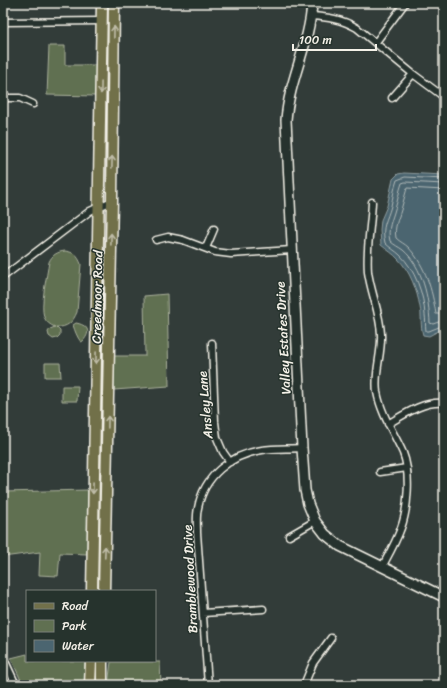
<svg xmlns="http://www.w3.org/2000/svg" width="447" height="688" font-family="Sriracha,sans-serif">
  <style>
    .green { fill: #607051; stroke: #aab09c }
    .water { fill: #4b6570; stroke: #8f9da0 }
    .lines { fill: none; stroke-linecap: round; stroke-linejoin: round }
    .shore { stroke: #b0b9b8; stroke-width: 1 }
    .street-casing { stroke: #f4f1e8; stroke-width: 9 }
    .secondary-casing { stroke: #f4f1e8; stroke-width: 12 }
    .primary-casing { stroke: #f4f1e8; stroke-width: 13 }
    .street { stroke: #26332d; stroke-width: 6 }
    .secondary { stroke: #26332d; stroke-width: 9 }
    .primary { stroke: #71704a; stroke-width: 10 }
    .oneway { stroke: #c0bda9 }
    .labels { text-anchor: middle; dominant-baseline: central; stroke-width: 3; stroke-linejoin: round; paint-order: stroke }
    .street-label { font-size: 13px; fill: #f4f1e8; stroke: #26332d }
  </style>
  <rect width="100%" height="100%" fill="#323c39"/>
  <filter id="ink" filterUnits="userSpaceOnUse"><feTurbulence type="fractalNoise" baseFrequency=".025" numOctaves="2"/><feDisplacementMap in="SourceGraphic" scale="8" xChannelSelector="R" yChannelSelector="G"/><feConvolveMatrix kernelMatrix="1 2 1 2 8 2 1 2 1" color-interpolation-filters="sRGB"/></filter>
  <g filter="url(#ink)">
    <path class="green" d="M 105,36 L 107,36 L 110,77 L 109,163 L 107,163 L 108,111 L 105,87 Z
      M 49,46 L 65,46 L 65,65 L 96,65 L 96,96 L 47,95 Z
      M 102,238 L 104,238 L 103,291 L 106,318 L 101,591 L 95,591 Z
      M 65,251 C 74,252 78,256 81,264 L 77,312 C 73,322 67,328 56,327 L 60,331 L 60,335 L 57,338 L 53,339 L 49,336 L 48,332 L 50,329 L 55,327 C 50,325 46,322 44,317 C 40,305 47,275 49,262 C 52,255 57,252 65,251 Z
      M 167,294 L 169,386 L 114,390 L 114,356 L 145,356 L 144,296 Z
      M 76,323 C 87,325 92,331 83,341 L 81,342 C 77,337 75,331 73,325 Z
      M 45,363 L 60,363 L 61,377 L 45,377 Z
      M 62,386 L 78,386 L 77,401 L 62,401 Z
      M 88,490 L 87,554 L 60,553 L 58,576 L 39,575 L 40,552 L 3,557 L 3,492 Z
      M 27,654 L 27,661 L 85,661 L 85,685 L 23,685 L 11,658 Z
      M 111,662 L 160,662 L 161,685 L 108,685 Z"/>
    <path class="water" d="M 404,173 L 444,175 L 444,328 L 429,336 L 423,335 C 420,325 422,316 420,307 C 417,290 410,271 398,259 C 394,254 387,250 381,245 L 380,230 L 381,220 L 387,206 L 393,179 L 398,174 Z"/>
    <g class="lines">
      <path class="shore" d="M 444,179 L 405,177 L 397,180 C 394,188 393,197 391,206 C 387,221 381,226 385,243 C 390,248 396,251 400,255 C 415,269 424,295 425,315 C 426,320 425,325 426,331 L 429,331 L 444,325
        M 444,184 L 405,182 L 402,183 C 399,191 398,200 395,209 C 392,220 387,229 390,241 C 394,245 399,247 403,250 C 423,267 429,299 430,323 L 433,324 L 444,320
        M 444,190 L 407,188 C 405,195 403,203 401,210 C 398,220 394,227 396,238 C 400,242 405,244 408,247 C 426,266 432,290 436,314 L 444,314"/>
      <defs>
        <path id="street" d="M 311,16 C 327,17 342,19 357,28 L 413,74 L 444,97
          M 3,22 L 102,21
          M 376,42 L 405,3
          M 3,98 L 20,98 L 33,104
          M 392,98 L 413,74
          M 372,202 C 371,226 366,248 368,272 C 371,293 380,313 381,334 C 382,354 374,373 377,392 C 381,414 394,433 403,453 C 411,473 408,509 401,528 C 396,542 389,554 382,567
          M 156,240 L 168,237 L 183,240 L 215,252 L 231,254 L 292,250
          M 206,248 L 214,229
          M 3,277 L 90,211 L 112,201
          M 212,343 L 215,422 L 217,438 L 223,452 L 230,462
          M 388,424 C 405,414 423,401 444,403
          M 380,472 L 407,468
          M 289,536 L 315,521
          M 203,613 L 263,609
          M 3,657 L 16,685
          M 208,685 L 197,533 C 197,525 196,516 198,508 C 204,476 230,455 262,450 C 275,448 289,449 302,448
          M 304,685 L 313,663 L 331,638"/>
        <path id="secondary" d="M 312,3 C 310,43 289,80 286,120 L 302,448 L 305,490 L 308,504 L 315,521 L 325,534 L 340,546 L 444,597"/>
        <path id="primary" d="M 92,591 L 102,3
          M 104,591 L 112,201 L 114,3
          M 90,685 L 91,661
          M 102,685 L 102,661"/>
      </defs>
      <use href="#street" class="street-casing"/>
      <use href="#secondary" class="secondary-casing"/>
      <use href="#primary" class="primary-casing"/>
      <use href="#street" class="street"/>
      <use href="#secondary" class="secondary"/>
      <use href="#primary" class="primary"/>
    </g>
    <defs><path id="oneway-shaft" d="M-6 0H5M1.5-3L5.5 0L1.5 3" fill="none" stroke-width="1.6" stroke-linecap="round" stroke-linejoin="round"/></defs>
    <g class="oneway">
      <use href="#oneway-shaft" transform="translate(114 32) rotate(-89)"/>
      <use href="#oneway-shaft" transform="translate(101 88) rotate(91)"/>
      <use href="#oneway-shaft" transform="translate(112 162) rotate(-89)"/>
      <use href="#oneway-shaft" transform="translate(111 239) rotate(-89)"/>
      <use href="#oneway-shaft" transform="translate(96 358) rotate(91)"/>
      <use href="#oneway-shaft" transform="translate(108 422) rotate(-89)"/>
      <use href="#oneway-shaft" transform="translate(93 488) rotate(91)"/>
      <use href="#oneway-shaft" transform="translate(105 552) rotate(-88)"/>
    </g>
  </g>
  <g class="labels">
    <g class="street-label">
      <text transform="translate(97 297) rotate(-89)">Creedmoor Road</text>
      <text transform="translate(283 338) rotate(-93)">Valley Estates Drive</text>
      <text transform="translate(205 405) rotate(-95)">Ansley Lane</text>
      <text transform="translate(190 579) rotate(-93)">Bramblewood Drive</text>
    </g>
  </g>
  <rect width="447" height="688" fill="none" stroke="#26332d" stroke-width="16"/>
  <rect x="8" y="8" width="431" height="672" fill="none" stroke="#f4f1e8" stroke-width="1.5" filter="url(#ink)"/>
  <rect x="26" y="590" width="130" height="72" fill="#26332d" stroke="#787f78"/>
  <rect x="34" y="603" width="20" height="6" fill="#71704a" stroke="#787f78"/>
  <text x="62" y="610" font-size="12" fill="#f4f1e8">Road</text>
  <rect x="34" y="620" width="20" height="12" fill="#607051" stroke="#787f78"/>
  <text x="62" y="630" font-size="12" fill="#f4f1e8">Park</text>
  <rect x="34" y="640" width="20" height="12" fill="#4b6570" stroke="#787f78"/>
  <text x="62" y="650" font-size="12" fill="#f4f1e8">Water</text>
  <path d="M293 44v6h83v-6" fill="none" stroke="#f4f1e8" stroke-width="2"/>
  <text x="299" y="44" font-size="12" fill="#f4f1e8" stroke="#26332d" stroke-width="3" paint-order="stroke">100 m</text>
</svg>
